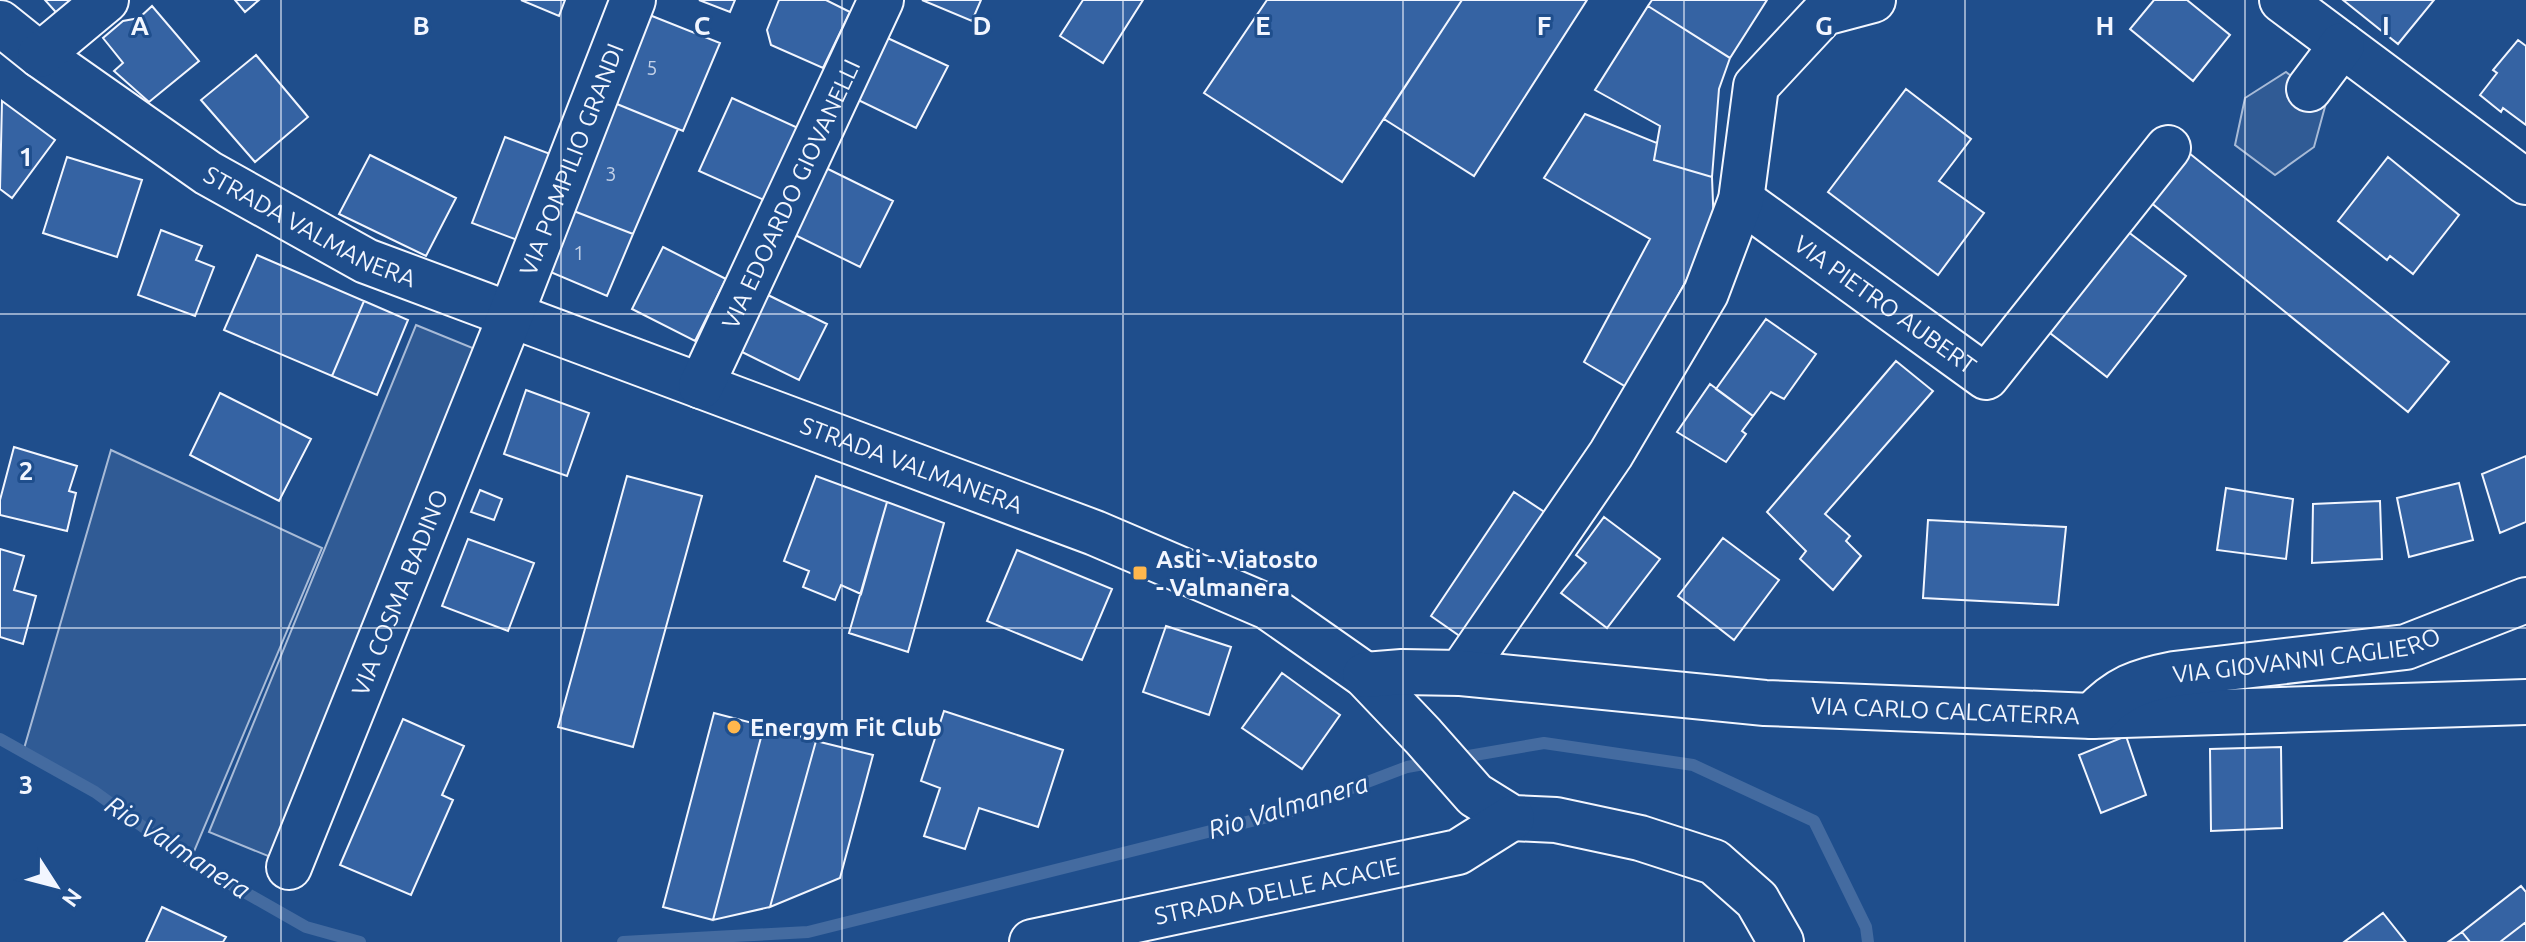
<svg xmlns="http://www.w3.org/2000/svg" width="2526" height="942" font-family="Ubuntu,sans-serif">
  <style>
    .built { fill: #305b95; stroke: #a8bbd7; stroke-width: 2 }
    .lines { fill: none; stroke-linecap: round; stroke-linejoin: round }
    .stream { stroke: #446ba0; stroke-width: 12 }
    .building { fill: #3563a3; stroke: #f2f6ff; stroke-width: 2 }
    .minor-casing { stroke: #f2f6ff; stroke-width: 48 }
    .minor { stroke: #1f4e8c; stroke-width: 44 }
    .grid { fill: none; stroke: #f2f6ff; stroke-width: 2; stroke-opacity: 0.55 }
    .poi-dot { fill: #ffb74d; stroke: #1f4e8c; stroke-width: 3 }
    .labels { text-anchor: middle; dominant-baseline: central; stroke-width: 6; stroke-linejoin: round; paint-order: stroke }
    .number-label { font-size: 20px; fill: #c3d1e8 }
    .street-label { font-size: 24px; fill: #f2f6ff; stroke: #1f4e8c }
    .poi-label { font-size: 24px; font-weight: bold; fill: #f2f6ff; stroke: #1f4e8c; text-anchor: start }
    .water-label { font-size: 26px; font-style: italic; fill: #f2f6ff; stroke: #1f4e8c }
    .grid-label { font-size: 26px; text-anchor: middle; font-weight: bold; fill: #f2f6ff; stroke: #1f4e8c; stroke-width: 6; stroke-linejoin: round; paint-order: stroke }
  </style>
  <rect width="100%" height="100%" fill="#1f4e8c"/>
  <path class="built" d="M 2286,72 L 2326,103 L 2314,147 L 2275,175 L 2235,145 L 2245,98 Z
    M 416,325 L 480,351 L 273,858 L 209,832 Z
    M 111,450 L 322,548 L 190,861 L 96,792 L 23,752 Z"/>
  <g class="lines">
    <path class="stream" d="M 0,739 L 95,792 L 190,861 L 306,927 L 360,942
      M 1457,758 L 1544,743 L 1693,765 L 1814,821 L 1866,927 L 1868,942
      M 623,942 L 808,932 L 1291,811 L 1407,767 L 1435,762"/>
  </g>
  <path class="building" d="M 45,0 L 84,0 L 62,19 Z
    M 235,0 L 259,0 L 245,12 Z
    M 521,0 L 565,0 L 559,16 Z
    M 699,0 L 735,0 L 730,12 Z
    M 779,0 L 826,0 L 850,12 L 823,68 L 771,45 L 767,30 Z
    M 922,0 L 981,0 L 972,21 Z
    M 1083,0 L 1143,0 L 1103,63 L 1060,36 Z
    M 1267,0 L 1462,0 L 1342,182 L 1204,93 Z
    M 1462,0 L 1587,0 L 1474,176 L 1384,119 Z
    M 1652,0 L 1767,0 L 1730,58 L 1648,6 Z
    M 2154,0 L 2187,0 L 2230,35 L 2193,81 L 2130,29 Z
    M 2343,0 L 2434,0 L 2398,44 Z
    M 152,6 L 199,61 L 149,102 L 114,71 L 123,63 L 103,38 L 123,21 L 139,18 Z
    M 1648,6 L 1730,58 L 1719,89 L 1712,177 L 1654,160 L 1660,126 L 1595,90 Z
    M 647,14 L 720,43 L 683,131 L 612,102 Z
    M 881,35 L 948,66 L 916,128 L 852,97 Z
    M 2518,40 L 2526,46 L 2526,125 L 2503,108 L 2501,112 L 2480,95 L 2497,73 L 2493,70 Z
    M 256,55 L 308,117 L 255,162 L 201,100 Z
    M 1906,89 L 1971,139 L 1939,181 L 1984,213 L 1938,275 L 1828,192 Z
    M 732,98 L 798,128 L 764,200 L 699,171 Z
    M 2,101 L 55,140 L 12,198 L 0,189 Z
    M 612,102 L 678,129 L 633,234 L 566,208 Z
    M 1585,114 L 1657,143 L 1654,160 L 1712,177 L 1714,229 L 1628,388 L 1584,362 L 1650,239 L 1544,178 Z
    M 505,137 L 553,155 L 520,241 L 472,223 Z
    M 2189,153 L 2449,362 L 2408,412 L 2149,201 Z
    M 370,155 L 456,198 L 426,256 L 339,214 Z
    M 67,157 L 142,180 L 117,257 L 43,233 Z
    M 2388,157 L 2459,215 L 2413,274 L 2390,256 L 2387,260 L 2338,221 Z
    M 826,168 L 893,201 L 860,267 L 793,234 Z
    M 566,208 L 633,234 L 607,296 L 541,268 Z
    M 161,230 L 202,246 L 196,260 L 214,267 L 195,316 L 138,295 Z
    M 2127,231 L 2186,276 L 2107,377 L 2050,333 Z
    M 663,247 L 726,279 L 695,341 L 632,309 Z
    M 257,255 L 364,301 L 332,376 L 224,330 Z
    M 768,295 L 827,324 L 799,380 L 740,351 Z
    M 364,301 L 408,320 L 377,395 L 332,376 Z
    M 1766,319 L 1816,354 L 1784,399 L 1771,392 L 1753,416 L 1716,389 Z
    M 1896,361 L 1933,391 L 1825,514 L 1850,536 L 1846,541 L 1861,556 L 1833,590 L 1800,559 L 1806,551 L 1767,512 Z
    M 1710,384 L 1753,416 L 1742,431 L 1746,434 L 1726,462 L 1677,432 Z
    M 526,390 L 589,413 L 567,476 L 504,454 Z
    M 220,393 L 311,439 L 279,501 L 190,455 Z
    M 14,447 L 77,466 L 69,491 L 76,493 L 67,531 L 0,515 L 0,500 Z
    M 2526,456 L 2526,522 L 2500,533 L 2482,474 Z
    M 627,476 L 702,496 L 633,747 L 558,727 Z
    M 816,476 L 887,502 L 861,594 L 841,585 L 835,600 L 803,587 L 809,571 L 784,561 Z
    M 2459,483 L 2473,540 L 2409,557 L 2397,498 Z
    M 2226,488 L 2293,499 L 2286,559 L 2217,550 Z
    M 480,490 L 502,499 L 494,520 L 471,512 Z
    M 1514,492 L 1549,515 L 1464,639 L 1431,616 Z
    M 2380,501 L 2382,559 L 2312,563 L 2313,504 Z
    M 887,502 L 944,523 L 908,652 L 849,633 Z
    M 1604,517 L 1660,559 L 1607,628 L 1561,593 L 1586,563 L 1576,555 Z
    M 1928,520 L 2066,527 L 2058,605 L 1923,598 Z
    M 1723,538 L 1779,580 L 1734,640 L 1678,596 Z
    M 468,539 L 534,563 L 508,631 L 442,606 Z
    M 0,549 L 24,556 L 14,590 L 36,596 L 23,644 L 0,637 Z
    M 1017,550 L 1112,589 L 1082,660 L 987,621 Z
    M 1166,626 L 1231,647 L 1209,715 L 1143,692 Z
    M 1282,673 L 1340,715 L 1302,769 L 1242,728 Z
    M 944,711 L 1063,750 L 1038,827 L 979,808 L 965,849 L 924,836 L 940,788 L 921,781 Z
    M 714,713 L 764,726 L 713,920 L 663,907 Z
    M 403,719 L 464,746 L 442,795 L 453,800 L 411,895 L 340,865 Z
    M 764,726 L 816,741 L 770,907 L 713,920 Z
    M 2126,736 L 2146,795 L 2101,813 L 2079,755 Z
    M 816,741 L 873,755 L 840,878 L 770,907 Z
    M 2281,747 L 2282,828 L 2211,831 L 2210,749 Z
    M 2521,886 L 2526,892 L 2526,922 L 2500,942 L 2470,942 L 2462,932 Z
    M 162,907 L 226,937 L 223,942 L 146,942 Z
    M 2383,913 L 2406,942 L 2344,942 Z
    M 2526,922 L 2526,942 L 2500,942 Z
    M 2462,932 L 2470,942 L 2448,942 Z"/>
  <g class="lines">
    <defs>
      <g id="minor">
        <path d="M 2282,0 L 2526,182"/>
        <path id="s1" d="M 0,23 L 40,55 L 208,173 L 366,261 L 1095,533 L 1268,607 L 1365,675 L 1423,736 L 1475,795 L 1512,818 L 1556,820 L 1640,838 L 1714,862 L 1757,900 L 1781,942"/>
        <path d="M 40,55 L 106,0"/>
        <path d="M 2309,89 L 2342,45"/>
        <path id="s2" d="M 1741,200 L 1986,377 L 2168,148"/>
        <path id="s3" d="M 701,386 L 881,0"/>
        <path d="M 1461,673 L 1611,454 L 1706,293 L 1741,200 L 1756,86 L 1824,13 L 1873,0"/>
        <path id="s4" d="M 1365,675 L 1402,672 L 1461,673 L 1765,703 L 2092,716 L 2526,702"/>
        <path id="s5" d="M 2092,716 C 2118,688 2138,681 2174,674 L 2406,647 L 2526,600"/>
        <path id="s6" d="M 289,867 L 502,337 L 633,0"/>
        <path id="s7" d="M 1032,942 L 1458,852 L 1512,818"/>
      </g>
    </defs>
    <use href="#minor" class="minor-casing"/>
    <use href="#minor" class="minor"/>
  </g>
  <path class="grid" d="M 281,0 L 281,942M 561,0 L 561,942M 842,0 L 842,942M 1123,0 L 1123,942M 1403,0 L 1403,942M 1684,0 L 1684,942M 1965,0 L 1965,942M 2245,0 L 2245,942M 0,314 L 2526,314M 0,628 L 2526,628"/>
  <g class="poi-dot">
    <rect x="1132" y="565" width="16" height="16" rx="4"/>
    <circle cx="734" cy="727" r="8"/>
  </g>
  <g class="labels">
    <g class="number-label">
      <text x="652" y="67">5</text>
      <text x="611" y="173">3</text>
      <text x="579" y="252">1</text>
    </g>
    <g class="street-label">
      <text stroke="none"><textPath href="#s6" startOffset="762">VIA POMPILIO GRANDI</textPath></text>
      <text stroke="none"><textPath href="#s3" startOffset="212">VIA EDOARDO GIOVANELLI</textPath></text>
      <text stroke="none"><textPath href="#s1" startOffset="372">STRADA VALMANERA</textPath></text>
      <text stroke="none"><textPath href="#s2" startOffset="178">VIA PIETRO AUBERT</textPath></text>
      <text stroke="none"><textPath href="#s1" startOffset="1020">STRADA VALMANERA</textPath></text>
      <text stroke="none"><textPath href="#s6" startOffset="296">VIA COSMA BADINO</textPath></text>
      <text stroke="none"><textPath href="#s5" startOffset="228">VIA GIOVANNI CAGLIERO</textPath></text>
      <text stroke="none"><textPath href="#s4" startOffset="582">VIA CARLO CALCATERRA</textPath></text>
      <text stroke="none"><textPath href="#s7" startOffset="250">STRADA DELLE ACACIE</textPath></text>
    </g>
    <g class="poi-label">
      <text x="1156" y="559">Asti - Viatosto<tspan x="1156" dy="28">- Valmanera</tspan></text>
      <text x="750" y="727">Energym Fit Club</text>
    </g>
    <g class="water-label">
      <text transform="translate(1288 806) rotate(-17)">Rio Valmanera</text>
      <text transform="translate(178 847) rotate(33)">Rio Valmanera</text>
    </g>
  </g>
  <g class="grid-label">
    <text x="140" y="35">A</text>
    <text x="421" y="35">B</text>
    <text x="702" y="35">C</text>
    <text x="982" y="35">D</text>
    <text x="1263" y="35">E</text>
    <text x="1544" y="35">F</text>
    <text x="1824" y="35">G</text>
    <text x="2105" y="35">H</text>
    <text x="2386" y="35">I</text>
    <text x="26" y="166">1</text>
    <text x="26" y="480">2</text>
    <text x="26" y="794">3</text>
  </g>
  <g transform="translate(56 886) rotate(126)" stroke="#1f4e8c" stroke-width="6" paint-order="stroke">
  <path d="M0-6L14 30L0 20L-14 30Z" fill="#f2f6ff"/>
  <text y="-12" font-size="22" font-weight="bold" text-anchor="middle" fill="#f2f6ff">N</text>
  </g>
</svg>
